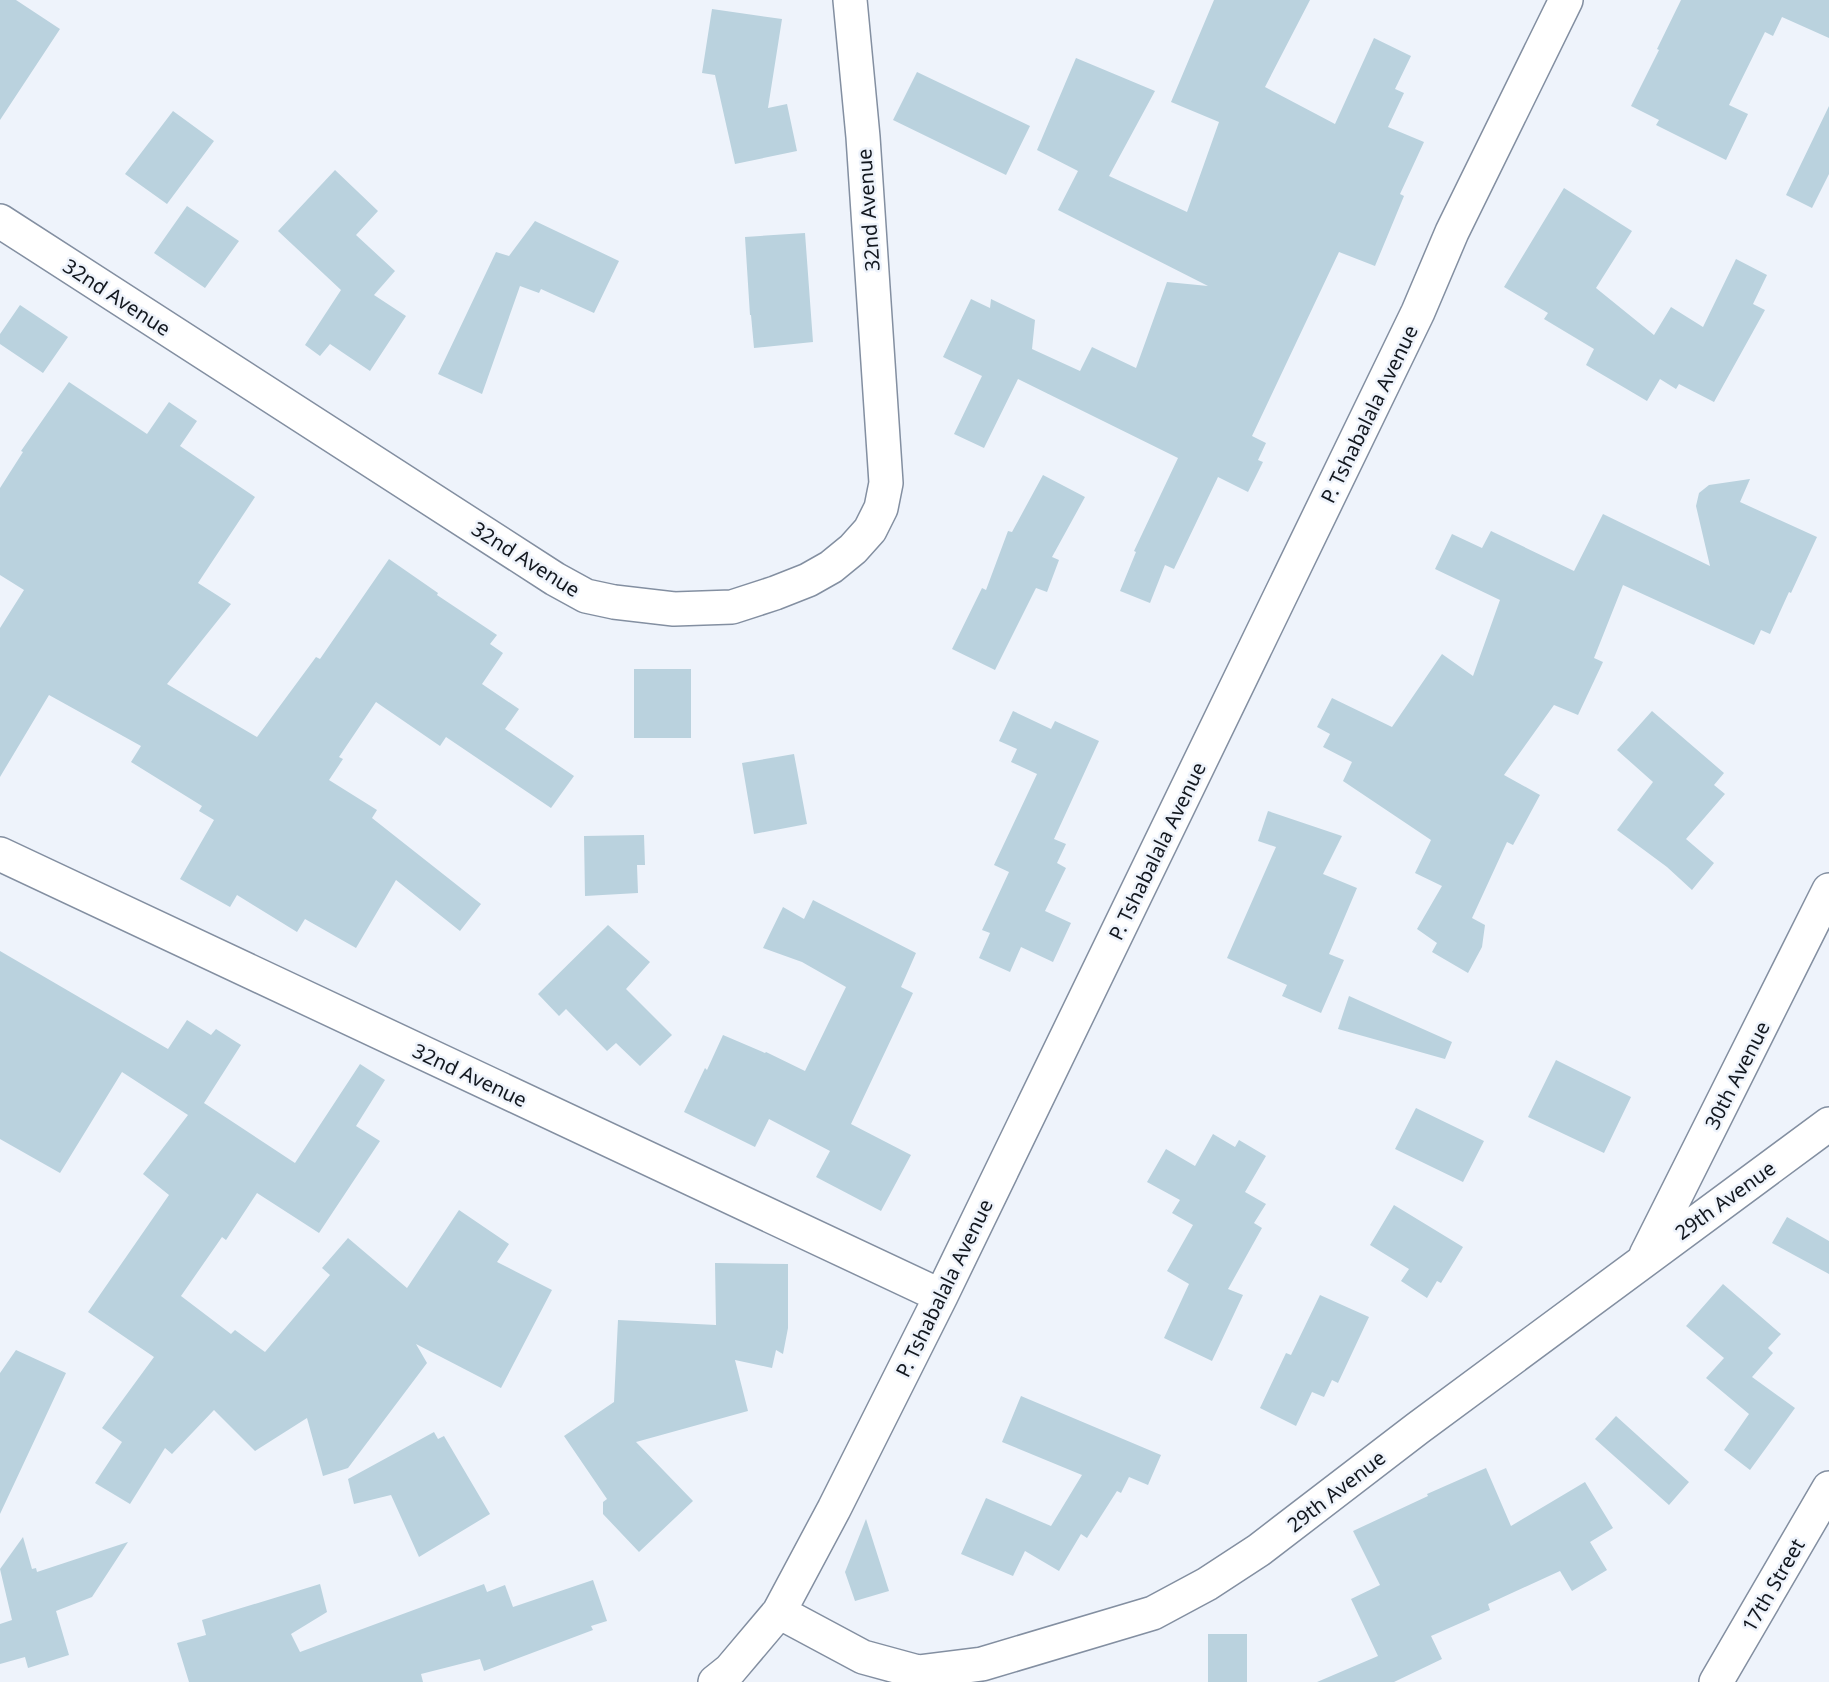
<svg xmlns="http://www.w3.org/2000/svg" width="1829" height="1682" font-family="'Noto Sans',sans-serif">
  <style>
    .building { fill: #bad2de }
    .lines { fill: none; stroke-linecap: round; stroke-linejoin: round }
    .minor-casing { stroke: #838fa1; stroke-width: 36 }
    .minor { stroke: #fff; stroke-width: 33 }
    .labels { text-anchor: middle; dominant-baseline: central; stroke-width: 5; stroke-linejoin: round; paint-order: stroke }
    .street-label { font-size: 20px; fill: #12171e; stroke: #eef3fb }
  </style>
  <rect width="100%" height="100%" fill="#eef3fb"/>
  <path class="building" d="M 0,0 L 16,0 L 60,29 L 0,120 Z
    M 1214,0 L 1310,0 L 1265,87 L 1335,124 L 1374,38 L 1411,56 L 1395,89 L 1404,93 L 1388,127 L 1424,142 L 1400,194 L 1404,196 L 1375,266 L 1339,252 L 1252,436 L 1266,443 L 1258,460 L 1263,462 L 1248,492 L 1218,477 L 1174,569 L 1165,565 L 1150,603 L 1120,591 L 1136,552 L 1134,551 L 1178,458 L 1018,379 L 984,448 L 954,434 L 982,376 L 943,357 L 971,299 L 990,308 L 991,299 L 1035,320 L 1032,349 L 1080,371 L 1092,347 L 1136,368 L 1167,282 L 1208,286 L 1058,210 L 1078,171 L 1037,150 L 1076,58 L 1155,91 L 1109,176 L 1187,212 L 1219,122 L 1171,102 Z
    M 1681,0 L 1829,0 L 1829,38 L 1782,17 L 1773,36 L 1765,32 L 1729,105 L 1748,114 L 1726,160 L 1656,125 L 1659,120 L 1631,106 L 1659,50 L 1657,49 Z
    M 712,9 L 782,19 L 768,108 L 787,104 L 797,151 L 735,164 L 715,75 L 702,73 Z
    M 917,72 L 1030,126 L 1006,175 L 893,120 Z
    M 1829,106 L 1829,174 L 1812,208 L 1786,195 Z
    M 173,111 L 214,141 L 167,204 L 125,174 Z
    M 335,170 L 378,211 L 356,235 L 395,271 L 374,295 L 406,316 L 370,371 L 330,344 L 320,356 L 305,345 L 341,290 L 278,231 Z
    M 1564,188 L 1632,231 L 1596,288 L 1654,335 L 1671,307 L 1703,327 L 1736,259 L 1767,275 L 1753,304 L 1765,310 L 1714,402 L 1679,384 L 1676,389 L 1660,379 L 1647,401 L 1586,365 L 1594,349 L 1544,319 L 1548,313 L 1504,287 Z
    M 187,206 L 239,241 L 205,288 L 154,253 Z
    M 535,221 L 619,261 L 594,313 L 541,289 L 539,293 L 520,286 L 482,394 L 438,374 L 496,252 L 509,256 Z
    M 805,233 L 813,342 L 754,348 L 751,315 L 750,315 L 745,237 Z
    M 20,305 L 68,337 L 43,373 L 0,344 L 0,334 Z
    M 69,382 L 147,434 L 169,402 L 197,421 L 180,446 L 255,497 L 198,583 L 231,604 L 167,684 L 257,737 L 316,657 L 320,659 L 389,559 L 438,593 L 437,595 L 497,635 L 490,644 L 503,653 L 482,684 L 519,709 L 505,729 L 574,776 L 551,808 L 446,737 L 440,746 L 376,702 L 339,757 L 343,759 L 329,780 L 377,810 L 372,818 L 481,904 L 460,931 L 396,880 L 356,948 L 305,919 L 297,932 L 237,895 L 230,907 L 180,879 L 214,820 L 199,811 L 202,806 L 131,762 L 141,746 L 49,695 L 0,777 L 0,628 L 24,590 L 0,575 L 0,488 L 23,452 L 21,451 Z
    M 1043,475 L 1085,497 L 1052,557 L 1059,560 L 1047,592 L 1036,588 L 995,670 L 952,649 L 982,588 L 986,590 L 1008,531 L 1012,532 Z
    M 1750,479 L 1740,502 L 1817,537 L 1791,593 L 1789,592 L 1770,634 L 1761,630 L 1754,645 L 1623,585 L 1594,658 L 1603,662 L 1578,715 L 1554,705 L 1504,775 L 1540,795 L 1513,845 L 1507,842 L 1472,918 L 1485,925 L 1482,947 L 1468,973 L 1432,952 L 1437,943 L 1417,929 L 1442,886 L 1415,873 L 1431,840 L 1343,781 L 1352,762 L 1323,747 L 1330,734 L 1317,727 L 1332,698 L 1392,727 L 1442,654 L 1473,676 L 1500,600 L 1435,569 L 1452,534 L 1482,548 L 1491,531 L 1574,571 L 1603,514 L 1710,566 L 1696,506 L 1699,493 L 1709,485 Z
    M 634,669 L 691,669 L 691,738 L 634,738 Z
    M 1013,711 L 1051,729 L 1055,721 L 1099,741 L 1054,839 L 1066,844 L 1057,863 L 1066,868 L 1045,911 L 1071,923 L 1053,962 L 1021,947 L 1010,972 L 979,958 L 990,933 L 982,930 L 1009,872 L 994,865 L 1037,774 L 1011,762 L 1017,749 L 999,741 Z
    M 1652,711 L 1724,773 L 1714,785 L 1725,794 L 1686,839 L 1714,863 L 1692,890 L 1667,867 L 1617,830 L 1653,782 L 1617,750 Z
    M 794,754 L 807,824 L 754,834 L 742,763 Z
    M 1268,811 L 1342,836 L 1323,874 L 1357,888 L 1329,954 L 1344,960 L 1321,1013 L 1282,996 L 1287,985 L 1227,958 L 1276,847 L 1258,841 Z
    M 644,835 L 645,865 L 637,865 L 638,893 L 585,896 L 584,836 Z
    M 813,900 L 916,953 L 901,987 L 913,993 L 851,1124 L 911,1155 L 881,1211 L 816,1177 L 830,1151 L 769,1119 L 755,1147 L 684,1112 L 705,1068 L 707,1070 L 723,1035 L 765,1053 L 766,1052 L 805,1071 L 846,987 L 802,962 L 763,948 L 783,907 L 804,919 Z
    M 608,925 L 650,962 L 626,989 L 672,1035 L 640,1066 L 616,1043 L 607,1051 L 566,1009 L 559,1016 L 538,994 Z
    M 0,951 L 168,1049 L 187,1020 L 211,1035 L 216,1029 L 241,1045 L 204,1103 L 295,1163 L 360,1064 L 385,1080 L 356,1126 L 380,1141 L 319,1233 L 257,1193 L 226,1240 L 222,1237 L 181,1296 L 231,1334 L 235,1330 L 265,1352 L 330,1275 L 322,1268 L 348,1238 L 407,1288 L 459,1210 L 509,1244 L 497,1262 L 552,1290 L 501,1388 L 416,1344 L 427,1363 L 348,1468 L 323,1476 L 307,1418 L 255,1451 L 214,1410 L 172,1454 L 165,1448 L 130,1504 L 95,1483 L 122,1442 L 102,1428 L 154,1357 L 88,1312 L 169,1195 L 143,1174 L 188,1115 L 122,1072 L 60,1173 L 0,1139 Z
    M 1349,996 L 1452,1042 L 1445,1059 L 1338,1029 Z
    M 1556,1060 L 1631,1097 L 1604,1153 L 1528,1117 Z
    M 1416,1108 L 1484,1141 L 1463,1182 L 1395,1149 Z
    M 1213,1134 L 1235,1147 L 1239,1140 L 1266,1156 L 1245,1192 L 1266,1204 L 1254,1223 L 1262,1228 L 1228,1289 L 1243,1295 L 1212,1361 L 1164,1338 L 1189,1284 L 1167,1271 L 1193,1225 L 1172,1213 L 1180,1200 L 1147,1182 L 1166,1149 L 1195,1166 Z
    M 1394,1205 L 1463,1247 L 1441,1283 L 1437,1281 L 1427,1298 L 1401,1281 L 1409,1269 L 1370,1245 Z
    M 1787,1217 L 1829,1241 L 1829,1274 L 1772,1243 Z
    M 715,1263 L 788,1264 L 788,1328 L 783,1354 L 776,1350 L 772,1368 L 735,1360 L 748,1411 L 636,1442 L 693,1501 L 639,1552 L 603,1514 L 603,1502 L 607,1499 L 564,1436 L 614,1402 L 618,1320 L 716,1325 Z
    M 1723,1284 L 1781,1334 L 1768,1348 L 1773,1353 L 1752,1377 L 1795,1408 L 1750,1470 L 1724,1450 L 1749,1414 L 1706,1378 L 1724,1358 L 1686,1326 Z
    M 1320,1295 L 1369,1317 L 1338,1383 L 1332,1380 L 1324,1397 L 1312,1392 L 1296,1426 L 1260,1408 L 1286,1353 L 1291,1355 Z
    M 16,1350 L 66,1373 L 0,1514 L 0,1373 Z
    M 1021,1396 L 1161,1455 L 1148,1485 L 1129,1477 L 1121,1493 L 1117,1491 L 1087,1538 L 1081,1534 L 1059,1571 L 1025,1551 L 1013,1576 L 961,1554 L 986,1498 L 1051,1526 L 1082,1475 L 1002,1442 Z
    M 1616,1416 L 1689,1482 L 1669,1505 L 1595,1439 Z
    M 434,1432 L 438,1439 L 444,1436 L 490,1514 L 419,1557 L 391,1495 L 354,1504 L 348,1479 Z
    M 1486,1468 L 1511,1526 L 1585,1482 L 1613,1528 L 1590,1542 L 1607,1570 L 1572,1591 L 1560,1571 L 1488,1604 L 1490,1610 L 1431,1636 L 1442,1659 L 1394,1682 L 1317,1682 L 1378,1656 L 1351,1599 L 1380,1585 L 1353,1531 L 1428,1496 L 1427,1494 Z
    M 866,1519 L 889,1591 L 855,1601 L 845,1572 Z
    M 23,1537 L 32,1569 L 36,1568 L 37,1572 L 128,1542 L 92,1597 L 56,1611 L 69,1655 L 28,1668 L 25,1657 L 0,1664 L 0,1624 L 12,1620 L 0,1569 Z
    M 593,1580 L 607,1621 L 591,1626 L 593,1630 L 484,1671 L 480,1659 L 421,1674 L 423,1682 L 189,1682 L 177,1643 L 206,1635 L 202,1620 L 320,1584 L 327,1612 L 291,1634 L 300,1652 L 484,1584 L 487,1592 L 505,1585 L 513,1607 Z
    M 1208,1634 L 1247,1634 L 1247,1682 L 1208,1682 Z"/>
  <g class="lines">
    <defs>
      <path id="minor" d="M 0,221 L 555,579 L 586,596 L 614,602 L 674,609 L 732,607 L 775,593 L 808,580 L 831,567 L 853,549 L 870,530 L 881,508 L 886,483 L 863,137 L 850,0
        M 0,854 L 941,1296
        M 1646,1255 L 1829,890
        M 779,1612 L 863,1657 L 918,1672 L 982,1664 L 1153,1613 L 1207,1584 L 1259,1550 L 1418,1428 L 1829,1124
        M 715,1682 L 730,1670 L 779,1612 L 834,1509 L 941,1296 L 1418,312 L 1452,232 L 1566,0
        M 1716,1682 L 1829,1488"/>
    </defs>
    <use href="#minor" class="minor-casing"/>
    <use href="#minor" class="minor"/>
  </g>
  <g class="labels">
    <g class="street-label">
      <text transform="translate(868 210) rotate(-94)">32nd Avenue</text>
      <text transform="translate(117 297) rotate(33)">32nd Avenue</text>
      <text transform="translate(1369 414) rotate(-64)">P. Tshabalala Avenue</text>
      <text transform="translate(526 559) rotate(32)">32nd Avenue</text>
      <text transform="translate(1157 851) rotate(-64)">P. Tshabalala Avenue</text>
      <text transform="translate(470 1075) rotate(25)">32nd Avenue</text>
      <text transform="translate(1737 1075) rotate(-63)">30th Avenue</text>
      <text transform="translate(1725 1200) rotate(-36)">29th Avenue</text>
      <text transform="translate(944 1288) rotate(-64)">P. Tshabalala Avenue</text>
      <text transform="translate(1336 1491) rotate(-38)">29th Avenue</text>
      <text transform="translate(1773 1585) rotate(-60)">17th Street</text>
    </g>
  </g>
</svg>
